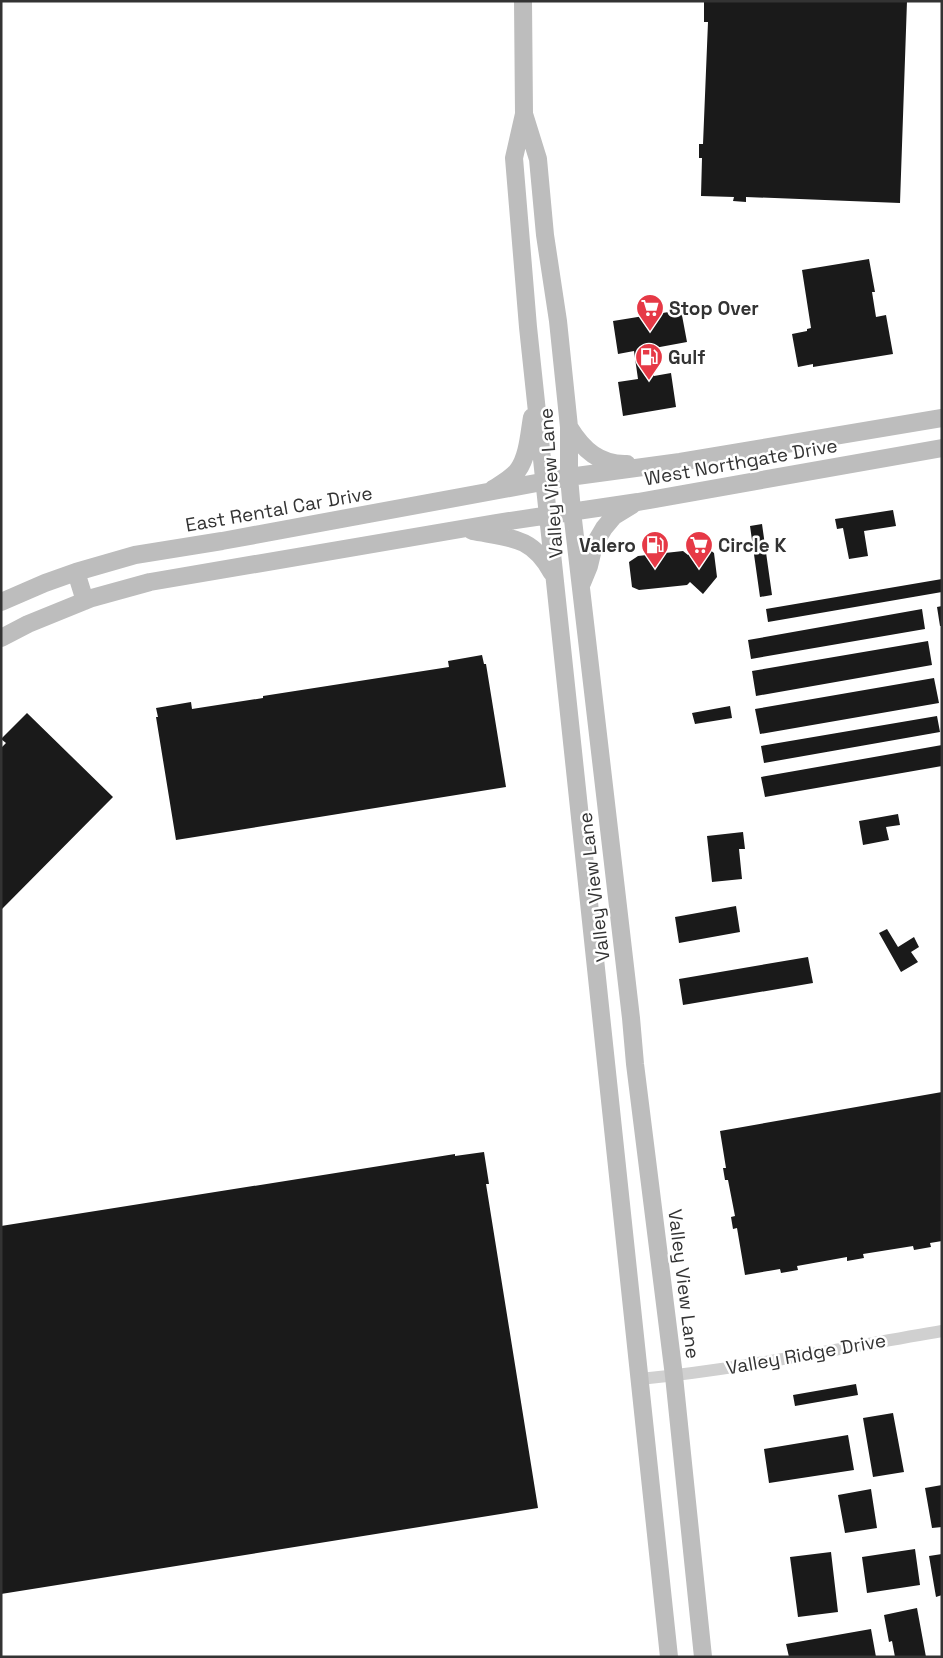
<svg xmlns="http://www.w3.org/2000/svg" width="943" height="1658" font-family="'Space Grotesk',sans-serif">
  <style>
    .building { fill: #1a1a1a }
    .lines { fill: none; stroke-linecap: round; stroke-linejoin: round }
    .minor { stroke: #d0d0d0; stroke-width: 12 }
    .secondary { stroke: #bdbdbd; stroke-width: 18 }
    .labels { text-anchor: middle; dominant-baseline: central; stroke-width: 5; stroke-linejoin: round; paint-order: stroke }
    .poi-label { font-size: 19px; font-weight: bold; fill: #333; stroke: #fff; text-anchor: start }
    .street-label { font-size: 19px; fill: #333; stroke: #fff }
  </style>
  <rect width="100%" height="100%" fill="#fff"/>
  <path class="building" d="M 704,1 L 907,1 L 900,203 L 746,197 L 746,202 L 733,201 L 734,197 L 701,196 L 702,158 L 699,158 L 699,144 L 703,144 L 708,22 L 704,22 Z
    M 869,259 L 875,292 L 872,292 L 876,317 L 886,315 L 893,354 L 813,367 L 813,364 L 798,367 L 792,334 L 807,331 L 807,329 L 811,328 L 802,270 Z
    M 681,310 L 687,342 L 649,349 L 654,376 L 671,373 L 676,407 L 623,416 L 618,382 L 638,379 L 634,351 L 618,354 L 613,321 Z
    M 893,510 L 896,526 L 864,531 L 868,556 L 849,559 L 843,528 L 837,529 L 835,519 Z
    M 762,524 L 772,595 L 760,597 L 750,526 Z
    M 698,541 L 714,553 L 717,577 L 703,594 L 690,582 L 687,585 L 639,590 L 632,587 L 629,562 L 638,556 L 683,551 L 688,555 Z
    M 942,579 L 942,592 L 768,622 L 766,609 Z
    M 942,606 L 942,626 L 940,626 L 937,607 Z
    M 922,609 L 925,629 L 751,659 L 748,640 Z
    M 928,641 L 932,665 L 756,696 L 752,671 Z
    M 482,655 L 484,664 L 486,664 L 506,787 L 176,840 L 156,717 L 158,717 L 156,708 L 191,702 L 192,709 L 263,698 L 263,696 L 449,667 L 448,661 Z
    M 934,678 L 939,703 L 760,734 L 755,709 Z
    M 730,706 L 732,718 L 695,724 L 692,713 Z
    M 27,713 L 113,797 L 1,910 L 1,748 L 6,743 L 1,739 Z
    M 937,716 L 940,732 L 764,763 L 761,746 Z
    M 942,745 L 942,766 L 765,797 L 761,777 Z
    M 898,814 L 900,825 L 886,827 L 889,840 L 863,845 L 859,821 Z
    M 743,832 L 745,849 L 739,849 L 742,879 L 712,882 L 707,836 Z
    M 736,906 L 740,932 L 679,943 L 675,917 Z
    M 887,929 L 898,947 L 914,937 L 919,947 L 911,952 L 918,962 L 901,972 L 879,933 Z
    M 808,957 L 813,983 L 683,1005 L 679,979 Z
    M 942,1092 L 942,1241 L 930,1243 L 931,1247 L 914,1250 L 913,1246 L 863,1254 L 864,1258 L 847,1261 L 847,1257 L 797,1266 L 798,1270 L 781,1273 L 780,1269 L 745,1275 L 737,1228 L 733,1229 L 731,1217 L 735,1216 L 728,1180 L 725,1180 L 723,1168 L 726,1168 L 720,1131 Z
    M 484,1152 L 489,1184 L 486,1184 L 538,1508 L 1,1594 L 1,1226 L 455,1154 L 455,1156 Z
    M 856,1384 L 858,1395 L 795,1406 L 793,1395 Z
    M 893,1413 L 904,1472 L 873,1477 L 863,1418 Z
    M 848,1435 L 854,1470 L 769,1483 L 764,1449 Z
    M 942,1485 L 942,1527 L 932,1528 L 925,1488 Z
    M 871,1489 L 877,1528 L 845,1533 L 838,1495 Z
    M 915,1549 L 920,1585 L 867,1593 L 862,1557 Z
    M 831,1552 L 838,1612 L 798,1617 L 790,1557 Z
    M 942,1554 L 942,1595 L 936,1597 L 929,1556 Z
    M 917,1608 L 926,1657 L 895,1657 L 892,1641 L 889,1642 L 884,1615 Z
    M 871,1629 L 876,1657 L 789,1657 L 786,1644 Z"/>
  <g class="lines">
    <path class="minor" d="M 640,1379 C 741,1369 842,1348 942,1331"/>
    <path class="secondary" d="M 523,1 L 524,114 L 514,158 L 528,327 L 669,1657
      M 524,114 L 538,159 L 545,235 L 558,321 L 569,427 L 569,477 L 572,511 L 631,1018 L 635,1064 L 674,1376 L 703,1657
      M 569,427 C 583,450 600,465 627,464
      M 493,489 C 501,484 512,478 518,470 C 528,456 529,434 532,417
      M 472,531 C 510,538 532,536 552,573
      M 76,572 L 85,601
      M 582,583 L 589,566 L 594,545 L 604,528 L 614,516 L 632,505
      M 1,602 L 45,583 L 76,572 L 135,555 L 222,541 L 569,477 L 680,462 L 942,418
      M 1,638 L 28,624 L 92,598 L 150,582 L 496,523 L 638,502 L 942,448"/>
  </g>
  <defs>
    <symbol id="supermarket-pin" viewBox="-11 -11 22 30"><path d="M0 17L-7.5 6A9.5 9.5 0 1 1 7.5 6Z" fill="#e63946" stroke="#fff"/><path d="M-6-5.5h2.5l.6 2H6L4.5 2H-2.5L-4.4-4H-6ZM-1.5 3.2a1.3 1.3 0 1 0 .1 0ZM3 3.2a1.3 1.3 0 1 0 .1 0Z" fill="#fff"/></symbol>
    <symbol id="fuel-pin" viewBox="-11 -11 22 30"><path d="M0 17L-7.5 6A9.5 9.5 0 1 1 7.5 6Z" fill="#e63946" stroke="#fff"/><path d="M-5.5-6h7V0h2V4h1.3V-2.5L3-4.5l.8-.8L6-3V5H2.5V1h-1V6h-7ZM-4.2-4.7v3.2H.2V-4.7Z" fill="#fff"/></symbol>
  </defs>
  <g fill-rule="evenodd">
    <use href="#supermarket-pin" x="634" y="292" width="32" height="43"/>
    <use href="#fuel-pin" x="633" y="341" width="32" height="43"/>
    <use href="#fuel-pin" x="639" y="529" width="32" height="43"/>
    <use href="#supermarket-pin" x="683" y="529" width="32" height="43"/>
  </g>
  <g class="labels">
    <g class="poi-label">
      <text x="669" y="308">Stop Over</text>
      <text x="668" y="357">Gulf</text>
      <text x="636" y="545" text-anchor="end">Valero</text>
      <text x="718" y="545">Circle K</text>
    </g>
    <g class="street-label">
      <text transform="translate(741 462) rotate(-10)">West Northgate Drive</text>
      <text transform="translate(551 483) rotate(-94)">Valley View Lane</text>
      <text transform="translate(279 509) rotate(-10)">East Rental Car Drive</text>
      <text transform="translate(594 887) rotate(-97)">Valley View Lane</text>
      <text transform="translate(684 1284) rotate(83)">Valley View Lane</text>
      <text transform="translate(806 1354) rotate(-10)">Valley Ridge Drive</text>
    </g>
  </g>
  <rect width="943" height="1658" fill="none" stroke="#333333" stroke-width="5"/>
</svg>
